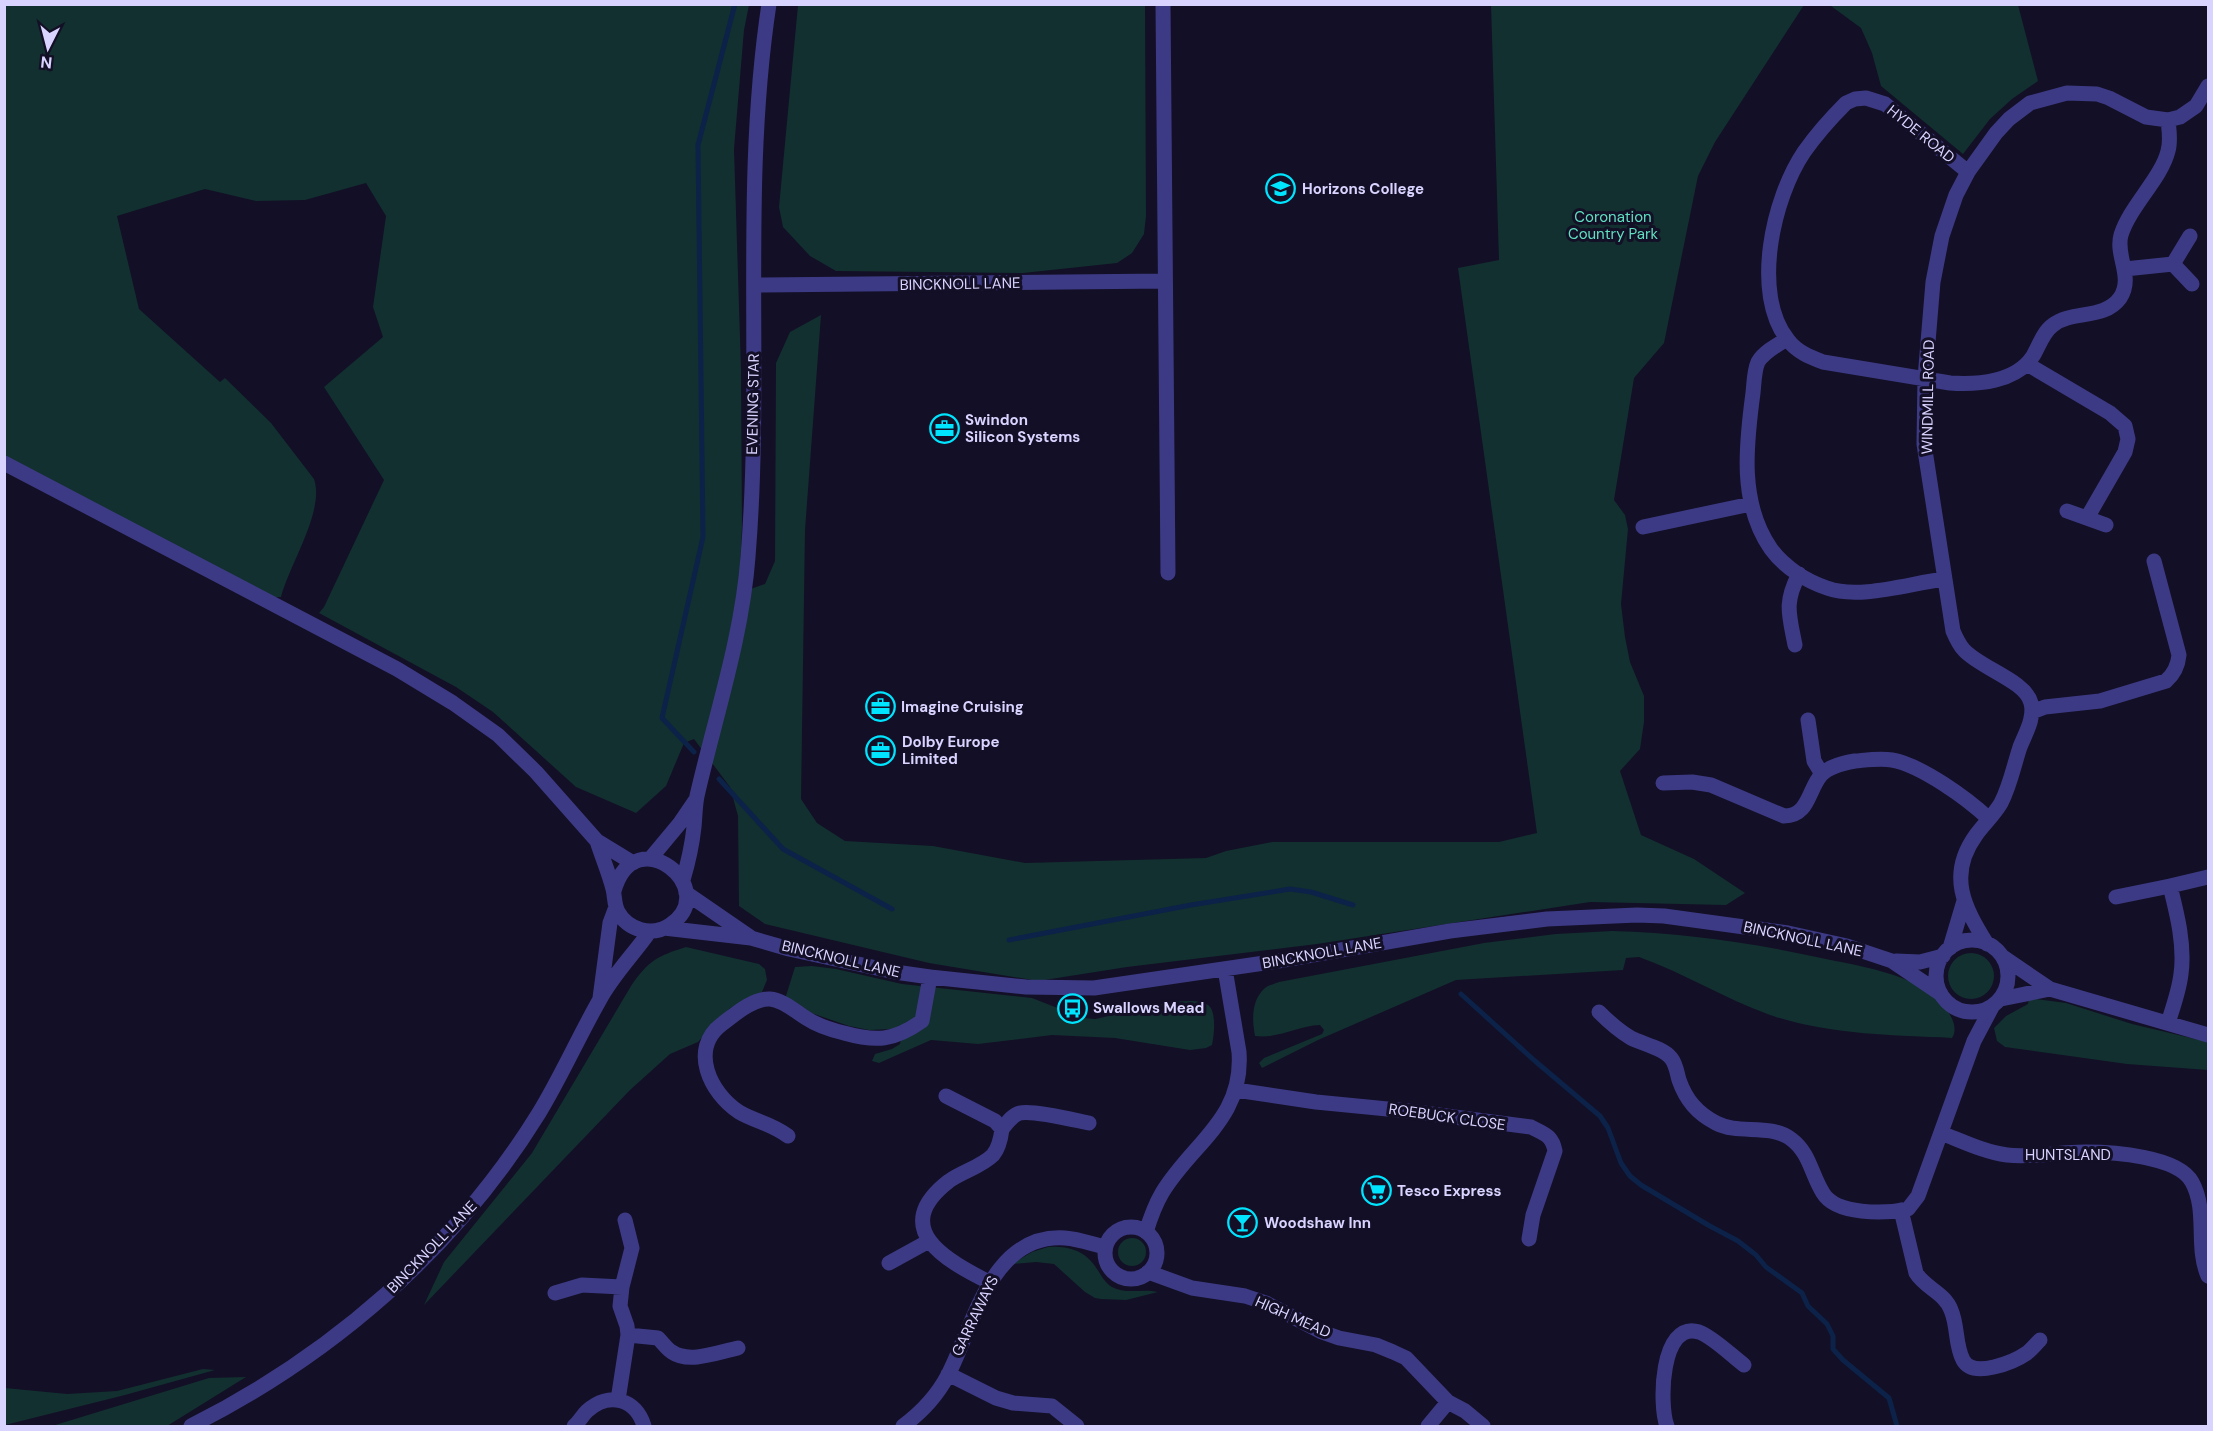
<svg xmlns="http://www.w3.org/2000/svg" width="2213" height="1431" font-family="'DM Sans',sans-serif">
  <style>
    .green { fill: #12302f }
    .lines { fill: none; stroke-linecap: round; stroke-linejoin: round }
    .stream { stroke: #0c2248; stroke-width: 5 }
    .minor { stroke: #3d3a85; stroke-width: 15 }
    .labels { text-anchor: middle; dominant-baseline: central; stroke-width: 6; stroke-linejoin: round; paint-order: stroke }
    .street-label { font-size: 15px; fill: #d9d4ff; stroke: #130f26 }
    .poi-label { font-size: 15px; font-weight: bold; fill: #d9d4ff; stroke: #130f26; text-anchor: start }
    .park-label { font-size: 15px; fill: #5fe0c0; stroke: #130f26 }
  </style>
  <rect width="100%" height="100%" fill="#130f26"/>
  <path class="green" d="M 4,5 L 749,5 L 744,30 L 734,149 L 741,369 L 742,527 L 739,593 L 765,584 L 775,561 L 776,363 L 790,332 L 821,315 L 805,530 L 801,799 L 817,823 L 845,841 L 933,846 L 1025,863 L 1206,858 L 1226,851 L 1272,842 L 1499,842 L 1537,833 L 1458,268 L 1499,260 L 1491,5 L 1804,5 L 1715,142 L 1698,176 L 1664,343 L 1634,378 L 1614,500 L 1625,515 L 1628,529 L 1621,604 L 1625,637 L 1630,662 L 1644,696 L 1644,722 L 1640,749 L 1620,771 L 1641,835 L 1694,859 L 1745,893 L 1726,905 L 1590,902 L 1317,944 L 1127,967 L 1038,981 L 929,963 L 765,924 L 739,906 L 738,816 L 730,787 L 694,739 L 684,743 L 666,786 L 636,813 L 576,787 L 493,712 L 456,687 L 319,613 L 324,607 L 384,480 L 324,387 L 383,337 L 373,307 L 386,216 L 366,183 L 305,200 L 256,201 L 205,189 L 117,216 L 139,309 L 220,382 L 225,378 L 271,423 L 314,479 C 325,511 290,563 281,597 L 274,597 L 5,458 Z
    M 798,5 L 1145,5 L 1146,216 L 1144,234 L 1132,253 L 1117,263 L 1023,273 L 836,271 L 810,256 L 783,227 L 779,207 Z
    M 1821,5 L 2018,5 L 2038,81 L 2012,99 L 1990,119 L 1963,154 L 1881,86 L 1872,53 L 1861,28 L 1831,6 Z
    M 1612,931 C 1685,933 1754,943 1826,959 C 1851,964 1878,969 1902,978 C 1921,986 1937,996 1949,1013 C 1954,1021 1957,1031 1952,1038 C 1891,1035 1828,1035 1770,1015 C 1725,999 1684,973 1639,957 L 1626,958 L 1623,970 L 1456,980 L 1318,1040 L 1262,1068 L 1259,1063 L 1264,1058 L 1322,1034 L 1324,1030 L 1320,1025 C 1297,1026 1278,1039 1255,1036 C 1252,1020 1251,1000 1265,988 C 1268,985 1275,984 1279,982 L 1484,943 L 1556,934 Z
    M 686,947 L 759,964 L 765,969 L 767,980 L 762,992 L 751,1000 L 730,1008 L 698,1042 L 670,1054 L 630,1090 L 424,1305 L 444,1262 L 532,1153 L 631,986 C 648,961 657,956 686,947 Z
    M1948 976a23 23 0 1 1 46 0a23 23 0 1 1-46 0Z
    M 812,966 L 836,969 L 902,984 L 1032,998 L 1083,1018 L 1095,1019 C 1117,1015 1190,992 1208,1005 C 1217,1011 1214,1036 1212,1045 L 1206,1048 L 1190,1050 L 1115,1038 L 1052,1035 L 978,1044 L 931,1040 L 879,1063 L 872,1061 L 875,1054 L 892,1049 L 900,1044 L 901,1039 L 892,1029 L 869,1030 L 849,1026 L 788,1005 L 785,999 L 795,967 Z
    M 2029,998 L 2066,1003 L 2132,1024 L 2208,1042 L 2208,1070 L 2127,1064 L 2005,1047 L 1997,1041 L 1994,1028 L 2006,1016 L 2028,1004 Z
    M1118 1252a14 14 0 1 1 28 0a14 14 0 1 1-28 0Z
    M 1048,1247 C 1068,1246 1085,1250 1097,1269 C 1101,1275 1105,1283 1112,1287 C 1127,1295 1142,1288 1158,1292 L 1126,1300 L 1101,1299 L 1095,1298 L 1085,1292 L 1054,1264 L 1036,1262 L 1012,1264 L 1032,1252 Z
    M 203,1369 L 215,1370 L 125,1395 L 5,1425 L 5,1388 L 67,1394 L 117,1391 Z
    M 246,1377 L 167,1426 L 52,1426 L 209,1378 Z"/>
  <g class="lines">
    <path class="stream" d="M 694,752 L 662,718 L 703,537 L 698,145 L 735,4
      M 719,779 L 783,849 L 892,909
      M 1009,940 L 1191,905 L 1290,889 L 1311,892 L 1353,905
      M 1461,994 L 1535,1061 L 1600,1116 L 1608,1128 L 1621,1163 L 1630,1176 L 1641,1185 L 1708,1225 L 1738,1241 L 1756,1255 L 1766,1267 L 1802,1293 L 1808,1306 L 1827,1324 L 1833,1336 L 1833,1349 L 1843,1360 L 1889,1398 L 1897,1426"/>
    <path class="minor" d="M 1163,4 L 1168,573
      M 1968,172 L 1885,104 L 1866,98 L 1855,99 L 1846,103 C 1831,118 1816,135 1804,152 C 1773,198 1751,294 1788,340 C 1797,352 1810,357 1823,362 L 1950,383 C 1978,385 2016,382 2033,356 C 2039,346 2043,332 2053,325 C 2072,310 2104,320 2120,298 C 2134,277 2115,256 2121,235 C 2130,206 2161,179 2168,151 C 2171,141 2169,130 2168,120
      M 2173,264 L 2190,236
      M 2125,269 L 2173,264 L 2192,284
      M 755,285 L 1165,281
      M 1787,339 C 1777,345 1764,352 1758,362 C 1754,371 1754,384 1753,393 C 1746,445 1739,503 1771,549 C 1784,567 1806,581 1827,588 C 1860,600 1910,583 1945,579
      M 2027,364 L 2110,413 L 2125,426 L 2128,439 L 2125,452 L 2087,518
      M 4,463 L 397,669 L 453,703 L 498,735 L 536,772 L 597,841 L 633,863
      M 2067,511 L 2106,525
      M 1643,527 L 1751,504
      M 1795,645 C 1789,614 1784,603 1799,574
      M 2032,712 L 2045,707 L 2100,701 L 2166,681 C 2174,674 2178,666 2179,655 L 2154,561
      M 1808,720 L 1814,761 L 1822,774
      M 1663,783 L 1692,782 L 1711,785 L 1784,816 C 1809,816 1808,790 1821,775 C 1829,766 1844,763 1855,761 C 1867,760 1880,758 1892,760 C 1921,765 1968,799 1989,819
      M 597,841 C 602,857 609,873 613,889 C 615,897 614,904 618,912 C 628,930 652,937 670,925 C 723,890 635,817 614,891
      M 650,859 L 680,823 L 695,801
      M 683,880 C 688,863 692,846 694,827 C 695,817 695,806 697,796 C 715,717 742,638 748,557 C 763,373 741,188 769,4
      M 686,893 L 750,937
      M 2116,897 L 2170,886
      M 664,928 L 751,938 L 789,949 L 895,972 L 930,977 L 1026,987 L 1094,988 L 1278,961 L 1450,931 L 1547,919 L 1637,915 L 1664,916 L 1788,933 L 1847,946 L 1892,961 L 1941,994
      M1936 976a36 36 0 1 1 72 0a36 36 0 1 1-72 0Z
      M 1987,944 C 1964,907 1947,875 1976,835 C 1984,824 1994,815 2001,803 C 2010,786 2014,765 2020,747 C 2025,734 2035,718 2031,703 C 2026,681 1980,668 1964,650 C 1959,645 1956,638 1953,631 L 1924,444 L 1925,378 L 1933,282 L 1942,236 L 1956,195 L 1968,172 L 1996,133 L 2009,119 L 2030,103 L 2067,93 L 2097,94 L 2109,98 L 2146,117 L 2168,120 L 2180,117 L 2196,106 L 2208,86
      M 1950,948 L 1964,901
      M 2003,957 L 2050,989 L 2208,1035
      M 1896,961 L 1920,962 L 1943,956
      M 600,998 L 610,923 L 616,907
      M 2001,999 L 2050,989
      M 1599,1012 C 1609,1022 1619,1031 1631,1038 C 1643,1044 1663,1048 1671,1058 C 1676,1064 1677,1073 1679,1080 C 1686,1100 1697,1113 1716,1123 C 1739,1135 1769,1123 1791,1139 C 1810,1153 1811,1174 1823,1193 C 1836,1215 1885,1214 1908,1209 L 1918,1196 L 1974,1041 L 1992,1007
      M 2168,1023 C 2173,1007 2179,991 2181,974 C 2185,945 2177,914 2170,886 L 2208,877
      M 1236,1090 L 1316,1102 L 1408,1111 L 1531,1127 C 1544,1134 1552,1135 1555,1151 L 1533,1215 L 1529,1239
      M 946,1096 L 995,1121 L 1002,1129 C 1007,1123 1012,1115 1020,1113 C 1033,1110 1074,1120 1089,1123
      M 1941,1133 C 1962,1141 1984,1152 2007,1155 C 2032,1158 2059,1152 2085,1152 C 2112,1152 2178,1156 2192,1182 C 2208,1211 2195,1246 2208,1276
      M 788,1136 C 771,1123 756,1122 739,1112 C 710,1093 689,1049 722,1024 C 734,1015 753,998 770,999 C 783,1000 795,1011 806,1018 C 818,1026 831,1030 844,1033 C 876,1042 894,1041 922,1021 L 930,977
      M 1901,1210 L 1916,1273 C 1925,1288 1945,1293 1951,1310 C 1958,1326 1955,1345 1963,1360 C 1973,1379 2014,1362 2027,1353 C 2032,1349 2036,1344 2040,1340
      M1105 1253a26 26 0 1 1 52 0a26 26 0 1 1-52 0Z
      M 1146,1232 C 1150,1219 1155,1205 1162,1193 C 1192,1143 1244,1119 1239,1052 L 1225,969
      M 889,1263 L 929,1241
      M 1148,1272 L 1192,1288 L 1245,1296 L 1266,1303 L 1322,1332 L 1339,1338 L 1376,1345 L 1393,1352 L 1406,1358 L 1448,1402 L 1465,1411 L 1483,1426
      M 989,1282 C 946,1261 888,1228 949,1181 C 963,1171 981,1167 993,1155 C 999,1148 1001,1137 1002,1129
      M 555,1293 L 582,1285 L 622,1287
      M 628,1335 L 658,1338 C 663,1343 667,1349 672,1352 C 689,1364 719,1352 738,1348
      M 948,1374 L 996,1398 L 1013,1403 L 1052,1406 L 1077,1426
      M 618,1400 L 628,1335 L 627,1326 L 620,1306 L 622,1287 L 632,1248 L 625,1220
      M 191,1426 C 332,1355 455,1249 539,1113 C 561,1077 578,1038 599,1001 C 612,976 634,954 650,931
      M 574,1426 C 579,1422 582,1416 587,1411 C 609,1391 636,1399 644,1426
      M 903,1426 C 922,1412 937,1396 948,1375 C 974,1325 991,1233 1065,1238 C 1079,1239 1092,1244 1105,1247
      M 1428,1426 L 1448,1402
      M 1667,1426 C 1659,1406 1660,1320 1699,1332 C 1713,1337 1732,1356 1744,1365"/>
  </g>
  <defs>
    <symbol id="university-ring" viewBox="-11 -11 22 22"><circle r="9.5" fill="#130f26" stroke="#00e5ff" stroke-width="1.5"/><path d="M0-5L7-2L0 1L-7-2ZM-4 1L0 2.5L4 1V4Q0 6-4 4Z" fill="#00e5ff"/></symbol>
    <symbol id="office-ring" viewBox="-11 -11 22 22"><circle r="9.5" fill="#130f26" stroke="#00e5ff" stroke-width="1.5"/><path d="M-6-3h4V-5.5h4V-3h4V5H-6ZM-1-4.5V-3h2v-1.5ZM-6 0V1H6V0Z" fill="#00e5ff"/></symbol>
    <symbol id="bus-ring" viewBox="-11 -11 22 22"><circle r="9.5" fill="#130f26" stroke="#00e5ff" stroke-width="1.5"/><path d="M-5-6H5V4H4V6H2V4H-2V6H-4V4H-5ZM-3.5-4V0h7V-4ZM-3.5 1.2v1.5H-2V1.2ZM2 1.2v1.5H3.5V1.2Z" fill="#00e5ff"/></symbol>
    <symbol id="supermarket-ring" viewBox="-11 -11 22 22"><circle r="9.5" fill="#130f26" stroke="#00e5ff" stroke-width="1.5"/><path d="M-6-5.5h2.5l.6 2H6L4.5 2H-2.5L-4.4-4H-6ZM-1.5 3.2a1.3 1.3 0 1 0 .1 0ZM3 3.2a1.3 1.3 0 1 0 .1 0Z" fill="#00e5ff"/></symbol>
    <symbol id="bar-ring" viewBox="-11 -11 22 22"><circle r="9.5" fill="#130f26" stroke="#00e5ff" stroke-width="1.5"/><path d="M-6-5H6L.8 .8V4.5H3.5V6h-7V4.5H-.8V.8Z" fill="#00e5ff"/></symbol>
  </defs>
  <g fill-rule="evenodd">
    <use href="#university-ring" x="1264" y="172" width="33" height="33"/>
    <use href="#office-ring" x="928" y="412" width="33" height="33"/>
    <use href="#office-ring" x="864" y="690" width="33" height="33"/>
    <use href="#office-ring" x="864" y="734" width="33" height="33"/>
    <use href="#bus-ring" x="1056" y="992" width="33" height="33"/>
    <use href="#supermarket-ring" x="1360" y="1174" width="33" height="33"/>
    <use href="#bar-ring" x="1226" y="1206" width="33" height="33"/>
  </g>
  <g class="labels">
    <g class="street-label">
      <text transform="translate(1921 134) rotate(39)">HYDE ROAD</text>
      <text transform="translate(960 284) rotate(-1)">BINCKNOLL LANE</text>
      <text transform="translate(1928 397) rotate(-89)">WINDMILL ROAD</text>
      <text transform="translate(753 404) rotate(-89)">EVENING STAR</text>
      <text transform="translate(1803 939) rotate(12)">BINCKNOLL LANE</text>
      <text transform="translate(1322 953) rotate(-10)">BINCKNOLL LANE</text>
      <text transform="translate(841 959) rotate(13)">BINCKNOLL LANE</text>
      <text transform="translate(1447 1117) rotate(8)">ROEBUCK CLOSE</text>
      <text x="2068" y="1155">HUNTSLAND</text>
      <text transform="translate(432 1247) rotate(-46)">BINCKNOLL LANE</text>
      <text transform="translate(975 1316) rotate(-64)">GARRAWAYS</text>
      <text transform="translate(1293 1317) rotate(24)">HIGH MEAD</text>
    </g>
    <g class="poi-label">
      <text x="1302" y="189">Horizons College</text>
      <text x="965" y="420">Swindon<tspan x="965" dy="17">Silicon Systems</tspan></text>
      <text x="901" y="707">Imagine Cruising</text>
      <text x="902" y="742">Dolby Europe<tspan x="902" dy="17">Limited</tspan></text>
      <text x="1093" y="1008">Swallows Mead</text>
      <text x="1397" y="1191">Tesco Express</text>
      <text x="1264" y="1223">Woodshaw Inn</text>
    </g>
    <g class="park-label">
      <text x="1613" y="217">Coronation<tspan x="1613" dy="17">Country Park</tspan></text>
    </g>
  </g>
  <rect width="2213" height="1431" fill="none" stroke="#d9d4ff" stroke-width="12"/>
  <g transform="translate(48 48) rotate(186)" stroke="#130f26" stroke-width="4.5" paint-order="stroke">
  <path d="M0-4.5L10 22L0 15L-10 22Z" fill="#d9d4ff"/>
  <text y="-9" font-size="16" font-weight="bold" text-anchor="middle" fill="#d9d4ff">N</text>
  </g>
</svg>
